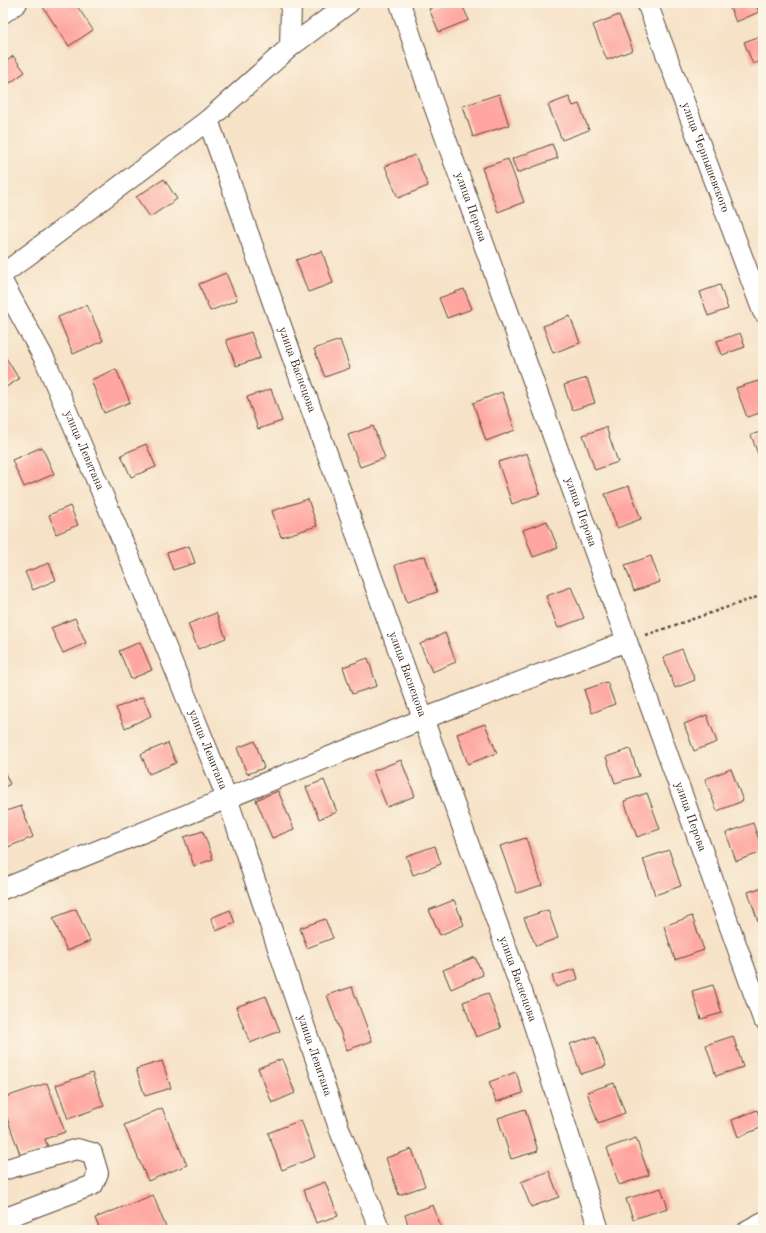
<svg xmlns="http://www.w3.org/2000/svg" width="766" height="1233" font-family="'Old Standard TT',serif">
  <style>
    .building { fill: #fea69f }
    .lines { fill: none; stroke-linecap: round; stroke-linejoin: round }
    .minor-casing { stroke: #574637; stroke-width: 22 }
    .path { stroke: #574637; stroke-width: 2.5; stroke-dasharray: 3 3; stroke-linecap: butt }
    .minor { stroke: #fff; stroke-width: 20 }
    .labels { text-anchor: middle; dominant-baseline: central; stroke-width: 4; stroke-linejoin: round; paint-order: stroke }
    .street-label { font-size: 12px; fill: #3b2a1e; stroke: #fcf5e5 }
  </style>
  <rect width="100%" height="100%" fill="#fcf5e5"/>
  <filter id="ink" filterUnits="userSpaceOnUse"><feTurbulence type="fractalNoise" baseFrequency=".025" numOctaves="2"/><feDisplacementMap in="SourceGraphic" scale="8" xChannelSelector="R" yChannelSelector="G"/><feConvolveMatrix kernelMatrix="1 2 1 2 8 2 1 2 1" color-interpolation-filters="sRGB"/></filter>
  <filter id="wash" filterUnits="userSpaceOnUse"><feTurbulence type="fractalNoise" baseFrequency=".012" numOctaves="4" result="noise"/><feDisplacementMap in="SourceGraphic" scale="16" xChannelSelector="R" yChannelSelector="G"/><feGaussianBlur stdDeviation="0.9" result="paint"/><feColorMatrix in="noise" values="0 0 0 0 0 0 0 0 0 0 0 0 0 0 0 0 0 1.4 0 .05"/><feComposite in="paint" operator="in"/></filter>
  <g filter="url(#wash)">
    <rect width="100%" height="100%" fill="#f6e2c7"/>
    <g id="blocks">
      <path class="building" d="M 50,3 L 75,3 L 93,30 L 69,46 L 43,7 Z
        M 442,3 L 461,3 L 469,20 L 439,32 L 429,9 Z
        M 728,3 L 755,3 L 759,12 L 736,22 Z
        M 619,15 L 633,50 L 607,60 L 593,25 Z
        M 763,35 L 763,60 L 753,64 L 744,42 Z
        M 13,56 L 25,72 L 10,83 L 3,73 L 3,64 Z
        M 499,94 L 509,125 L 473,137 L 463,106 Z
        M 569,97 L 573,106 L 579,104 L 589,130 L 562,140 L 548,105 Z
        M 552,144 L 558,158 L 517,173 L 512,159 Z
        M 415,155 L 428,186 L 398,198 L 385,166 Z
        M 508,159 L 524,202 L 498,212 L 482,168 Z
        M 164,179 L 177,199 L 150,217 L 136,197 Z
        M 322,251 L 333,283 L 308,292 L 296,260 Z
        M 226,273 L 237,300 L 210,311 L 199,284 Z
        M 720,285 L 728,309 L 708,316 L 700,292 Z
        M 464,289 L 472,309 L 447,318 L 439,298 Z
        M 87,305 L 103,341 L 73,354 L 58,317 Z
        M 570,316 L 580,343 L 553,353 L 543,326 Z
        M 251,332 L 260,358 L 236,366 L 226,340 Z
        M 740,333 L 745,347 L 722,355 L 717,341 Z
        M 340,340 L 350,368 L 325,377 L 314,349 Z
        M 3,353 L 19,379 L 3,389 Z
        M 116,369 L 130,402 L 104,413 L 91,380 Z
        M 587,378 L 595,403 L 572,410 L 564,385 Z
        M 758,381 L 763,393 L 763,412 L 747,417 L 736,388 Z
        M 271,389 L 282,421 L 258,429 L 247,397 Z
        M 502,392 L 515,430 L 486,441 L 473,403 Z
        M 373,426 L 385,458 L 360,467 L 348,435 Z
        M 606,427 L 618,462 L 595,470 L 583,435 Z
        M 763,431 L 763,468 L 751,435 Z
        M 146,444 L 156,467 L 131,477 L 121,455 Z
        M 42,447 L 54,474 L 24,487 L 12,460 Z
        M 527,453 L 540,494 L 512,504 L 498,462 Z
        M 629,486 L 641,519 L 617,528 L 605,494 Z
        M 308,499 L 317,526 L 281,537 L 272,511 Z
        M 70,506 L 78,525 L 56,534 L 49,515 Z
        M 547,521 L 558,548 L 533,557 L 523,530 Z
        M 189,546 L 195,563 L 173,570 L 167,553 Z
        M 425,556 L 437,592 L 407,602 L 395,565 Z
        M 651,556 L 660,582 L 634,591 L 625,565 Z
        M 49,563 L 56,580 L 33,590 L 25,572 Z
        M 571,587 L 584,618 L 558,628 L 546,596 Z
        M 216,613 L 226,638 L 198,649 L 188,624 Z
        M 75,618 L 86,643 L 63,653 L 51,628 Z
        M 445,633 L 456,662 L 432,672 L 420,644 Z
        M 140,642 L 152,670 L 131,679 L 119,651 Z
        M 682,649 L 695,680 L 675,688 L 663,657 Z
        M 368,658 L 377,686 L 352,694 L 343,667 Z
        M 607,682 L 615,704 L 592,713 L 584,690 Z
        M 143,697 L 151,716 L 125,728 L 116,708 Z
        M 707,715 L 717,742 L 694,751 L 684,724 Z
        M 485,724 L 497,753 L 468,764 L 457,734 Z
        M 255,741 L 264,768 L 247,774 L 237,748 Z
        M 168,743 L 176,763 L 149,774 L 141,754 Z
        M 630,749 L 639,776 L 615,783 L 606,757 Z
        M 401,760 L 415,796 L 387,807 L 373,771 Z
        M 3,769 L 10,784 L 3,788 Z
        M 731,769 L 743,801 L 717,811 L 705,779 Z
        M 324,780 L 337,812 L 319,819 L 306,787 Z
        M 278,791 L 294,829 L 272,838 L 256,800 Z
        M 647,793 L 660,829 L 637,837 L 624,801 Z
        M 21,806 L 33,837 L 3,849 L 3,812 Z
        M 753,823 L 763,852 L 736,861 L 726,833 Z
        M 203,831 L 213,859 L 194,866 L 184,837 Z
        M 526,838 L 542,885 L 517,893 L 500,846 Z
        M 435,846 L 441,864 L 413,875 L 406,856 Z
        M 669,850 L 681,886 L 655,895 L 643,859 Z
        M 763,887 L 763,926 L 760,927 L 748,892 Z
        M 454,900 L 464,925 L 440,935 L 429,910 Z
        M 76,909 L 90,941 L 67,951 L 53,918 Z
        M 230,910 L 235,923 L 216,931 L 211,918 Z
        M 548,910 L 558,938 L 536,946 L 524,918 Z
        M 692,916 L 704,950 L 675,960 L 664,926 Z
        M 325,919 L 333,938 L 307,948 L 300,928 Z
        M 475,957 L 483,975 L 451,989 L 443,970 Z
        M 575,969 L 578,979 L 556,987 L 552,976 Z
        M 713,985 L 722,1013 L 701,1019 L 692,991 Z
        M 352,987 L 372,1041 L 347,1050 L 327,995 Z
        M 488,993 L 501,1028 L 476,1037 L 463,1002 Z
        M 266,996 L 280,1031 L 250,1043 L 236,1007 Z
        M 595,1036 L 606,1066 L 581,1074 L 570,1044 Z
        M 733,1036 L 743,1067 L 716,1076 L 706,1045 Z
        M 282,1059 L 295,1093 L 272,1103 L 258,1068 Z
        M 162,1061 L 171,1088 L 145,1096 L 136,1069 Z
        M 516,1072 L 523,1093 L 496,1102 L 489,1082 Z
        M 92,1073 L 104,1106 L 68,1119 L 56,1085 Z
        M 47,1083 L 65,1132 L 45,1139 L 48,1147 L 21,1157 L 3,1107 L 3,1098 Z
        M 614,1083 L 625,1113 L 598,1123 L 587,1092 Z
        M 162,1108 L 187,1165 L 148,1181 L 124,1125 Z
        M 525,1109 L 538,1151 L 511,1159 L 498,1118 Z
        M 757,1110 L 763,1127 L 738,1137 L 732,1120 Z
        M 301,1120 L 315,1157 L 282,1170 L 268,1133 Z
        M 636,1138 L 649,1175 L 619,1185 L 607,1148 Z
        M 412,1149 L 425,1186 L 399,1195 L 386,1158 Z
        M 549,1171 L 559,1197 L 531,1207 L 521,1182 Z
        M 325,1182 L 338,1216 L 316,1223 L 304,1190 Z
        M 661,1188 L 668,1208 L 633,1219 L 626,1199 Z
        M 153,1195 L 167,1230 L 100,1230 L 95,1218 Z
        M 433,1205 L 442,1230 L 410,1230 L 405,1215 Z"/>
    </g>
  </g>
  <g filter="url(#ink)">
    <use href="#blocks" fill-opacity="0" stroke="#574637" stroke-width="1"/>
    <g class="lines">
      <defs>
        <g id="minor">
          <path id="s1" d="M 400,3 L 433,103 L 763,1019"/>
          <path id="s2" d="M 647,3 L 763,312"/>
          <path d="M 3,13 L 17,3"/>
          <path d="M 290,47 L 291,3"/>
          <path id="s3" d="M 208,120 L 294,362 L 533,1022 L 599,1230"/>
          <path d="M 3,274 L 208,120 L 290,47 L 349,3"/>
          <path id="s4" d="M 3,283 L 45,360 L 129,556 L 227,798 L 340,1131 L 380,1230"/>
          <path d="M 3,889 L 423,719 L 627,641"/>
          <path d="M 3,1170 L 77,1149 L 92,1153 L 98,1173 L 93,1185 L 3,1219"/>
          <path d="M 748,1230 L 763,1222"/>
        </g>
      </defs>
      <use href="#minor" class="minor-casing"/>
      <path class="path" d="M 646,635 L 763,595"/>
      <use href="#minor" class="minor"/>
    </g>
  </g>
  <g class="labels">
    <g class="street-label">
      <text stroke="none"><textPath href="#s2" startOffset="165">улица Чернышевского</textPath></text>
      <text stroke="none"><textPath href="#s1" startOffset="216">улица Перова</textPath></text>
      <text stroke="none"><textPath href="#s3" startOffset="265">улица Васнецова</textPath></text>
      <text stroke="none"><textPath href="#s4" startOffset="186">улица Левитана</textPath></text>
      <text stroke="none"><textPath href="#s1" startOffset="540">улица Перова</textPath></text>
      <text stroke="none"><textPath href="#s3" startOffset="589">улица Васнецова</textPath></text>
      <text stroke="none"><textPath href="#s4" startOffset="510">улица Левитана</textPath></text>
      <text stroke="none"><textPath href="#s1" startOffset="864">улица Перова</textPath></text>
      <text stroke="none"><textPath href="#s3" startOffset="913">улица Васнецова</textPath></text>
      <text stroke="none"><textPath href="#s4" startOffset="834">улица Левитана</textPath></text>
    </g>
  </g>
  <rect width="766" height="1233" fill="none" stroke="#fcf5e5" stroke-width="16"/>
</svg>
